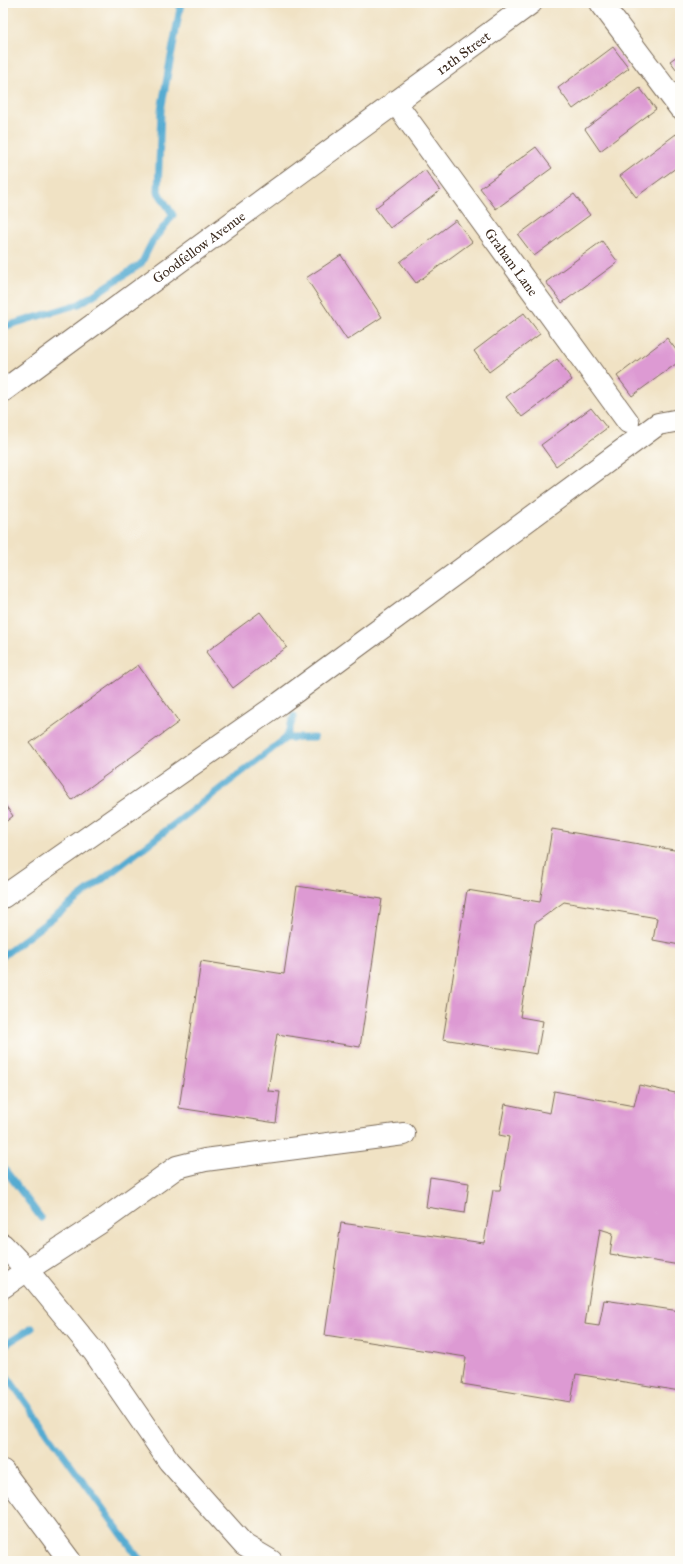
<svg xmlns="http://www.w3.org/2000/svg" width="683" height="1564" font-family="'IM FELL Great Primer',serif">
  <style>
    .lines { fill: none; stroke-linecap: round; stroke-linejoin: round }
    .stream { stroke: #54abd1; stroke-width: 7 }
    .building { fill: #dd9ad3 }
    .minor-casing { stroke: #7a6a58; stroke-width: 24 }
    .minor { stroke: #fff; stroke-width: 22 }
    .labels { text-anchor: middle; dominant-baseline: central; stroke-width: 3; stroke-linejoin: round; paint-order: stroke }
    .street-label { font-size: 14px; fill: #3b2a1e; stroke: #fdfcf7 }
  </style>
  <rect width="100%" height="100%" fill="#fdfcf7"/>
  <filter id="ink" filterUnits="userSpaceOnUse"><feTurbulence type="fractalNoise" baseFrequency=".025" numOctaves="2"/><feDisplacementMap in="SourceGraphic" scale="8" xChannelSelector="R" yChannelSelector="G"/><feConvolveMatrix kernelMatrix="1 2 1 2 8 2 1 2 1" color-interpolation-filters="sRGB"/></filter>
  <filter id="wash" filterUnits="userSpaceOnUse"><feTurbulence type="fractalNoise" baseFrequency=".012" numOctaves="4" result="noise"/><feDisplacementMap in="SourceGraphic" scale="16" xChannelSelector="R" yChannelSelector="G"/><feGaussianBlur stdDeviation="0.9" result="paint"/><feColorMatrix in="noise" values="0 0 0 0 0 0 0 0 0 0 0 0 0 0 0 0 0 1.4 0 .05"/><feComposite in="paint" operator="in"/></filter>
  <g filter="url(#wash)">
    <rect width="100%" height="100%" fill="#f0e2c4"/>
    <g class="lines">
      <path class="stream" d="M 3,327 L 79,304 L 92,296 L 141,264 L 152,242 L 173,215 L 158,192 L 161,110 L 181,3
        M 286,738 L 294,716
        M 3,956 L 286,738 L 314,738
        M 3,1167 L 41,1218
        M 3,1346 L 32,1328
        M 3,1373 L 6,1375 L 141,1561"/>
    </g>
    <g id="blocks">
      <path class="building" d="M 613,47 L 629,68 L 573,109 L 558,88 Z
        M 680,54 L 680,74 L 670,61 Z
        M 640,88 L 656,109 L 600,151 L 585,129 Z
        M 676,134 L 680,140 L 680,165 L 636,197 L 620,176 Z
        M 536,147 L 552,168 L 496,209 L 480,188 Z
        M 425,170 L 440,191 L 390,228 L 375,208 Z
        M 574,194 L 590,215 L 534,256 L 518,235 Z
        M 456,220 L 472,242 L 416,283 L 400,262 Z
        M 602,241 L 618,262 L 562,303 L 546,282 Z
        M 341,255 L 382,317 L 347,340 L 306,278 Z
        M 524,313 L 540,334 L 489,372 L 474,351 Z
        M 667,338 L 680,355 L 680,361 L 632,396 L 617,376 Z
        M 557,359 L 572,380 L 522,417 L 506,397 Z
        M 591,408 L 607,428 L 556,466 L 541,445 Z
        M 260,612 L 287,647 L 233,688 L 206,652 Z
        M 138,665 L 179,722 L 72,800 L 30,743 Z
        M 3,802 L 13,816 L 3,824 Z
        M 552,829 L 680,851 L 680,945 L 653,940 L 657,918 L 564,902 L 535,923 L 520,1017 L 543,1021 L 537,1054 L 443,1039 L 467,890 L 540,902 Z
        M 297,886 L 382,899 L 360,1047 L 277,1034 L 268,1091 L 280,1092 L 276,1123 L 179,1108 L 201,961 L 284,974 Z
        M 639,1085 L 680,1094 L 680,1265 L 610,1254 L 613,1233 L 600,1229 L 585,1324 L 599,1326 L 604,1300 L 680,1311 L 680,1391 L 576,1374 L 571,1402 L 462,1384 L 466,1357 L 325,1335 L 341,1223 L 484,1243 L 493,1190 L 500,1190 L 509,1137 L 499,1135 L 505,1104 L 550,1113 L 554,1091 L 634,1106 Z
        M 430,1177 L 469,1183 L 465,1213 L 426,1207 Z"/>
    </g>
  </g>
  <g filter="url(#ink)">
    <use href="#blocks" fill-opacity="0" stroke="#7a6a58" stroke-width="1"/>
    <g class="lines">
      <defs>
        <g id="minor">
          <path d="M 601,3 L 680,108"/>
          <path id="s1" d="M 395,102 L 628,422"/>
          <path id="s2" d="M 3,391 L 531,3"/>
          <path d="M 3,897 L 280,703 L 658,424 L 680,420"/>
          <path d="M 3,1245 L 27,1270 L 94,1352 L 169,1461 L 244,1545 L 271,1561"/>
          <path d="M 3,1287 L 27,1270 L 101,1222 L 177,1167 L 205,1160 L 404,1134"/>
          <path d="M 3,1471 L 70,1561"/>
        </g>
      </defs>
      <use href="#minor" class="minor-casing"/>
      <use href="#minor" class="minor"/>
    </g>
  </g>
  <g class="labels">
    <g class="street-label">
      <text stroke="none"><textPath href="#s2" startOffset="571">12th Street</textPath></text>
      <text stroke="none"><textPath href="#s2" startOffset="243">Goodfellow Avenue</textPath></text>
      <text stroke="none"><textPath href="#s1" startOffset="198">Graham Lane</textPath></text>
    </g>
  </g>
  <rect width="683" height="1564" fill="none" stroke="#fdfcf7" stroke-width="16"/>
</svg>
